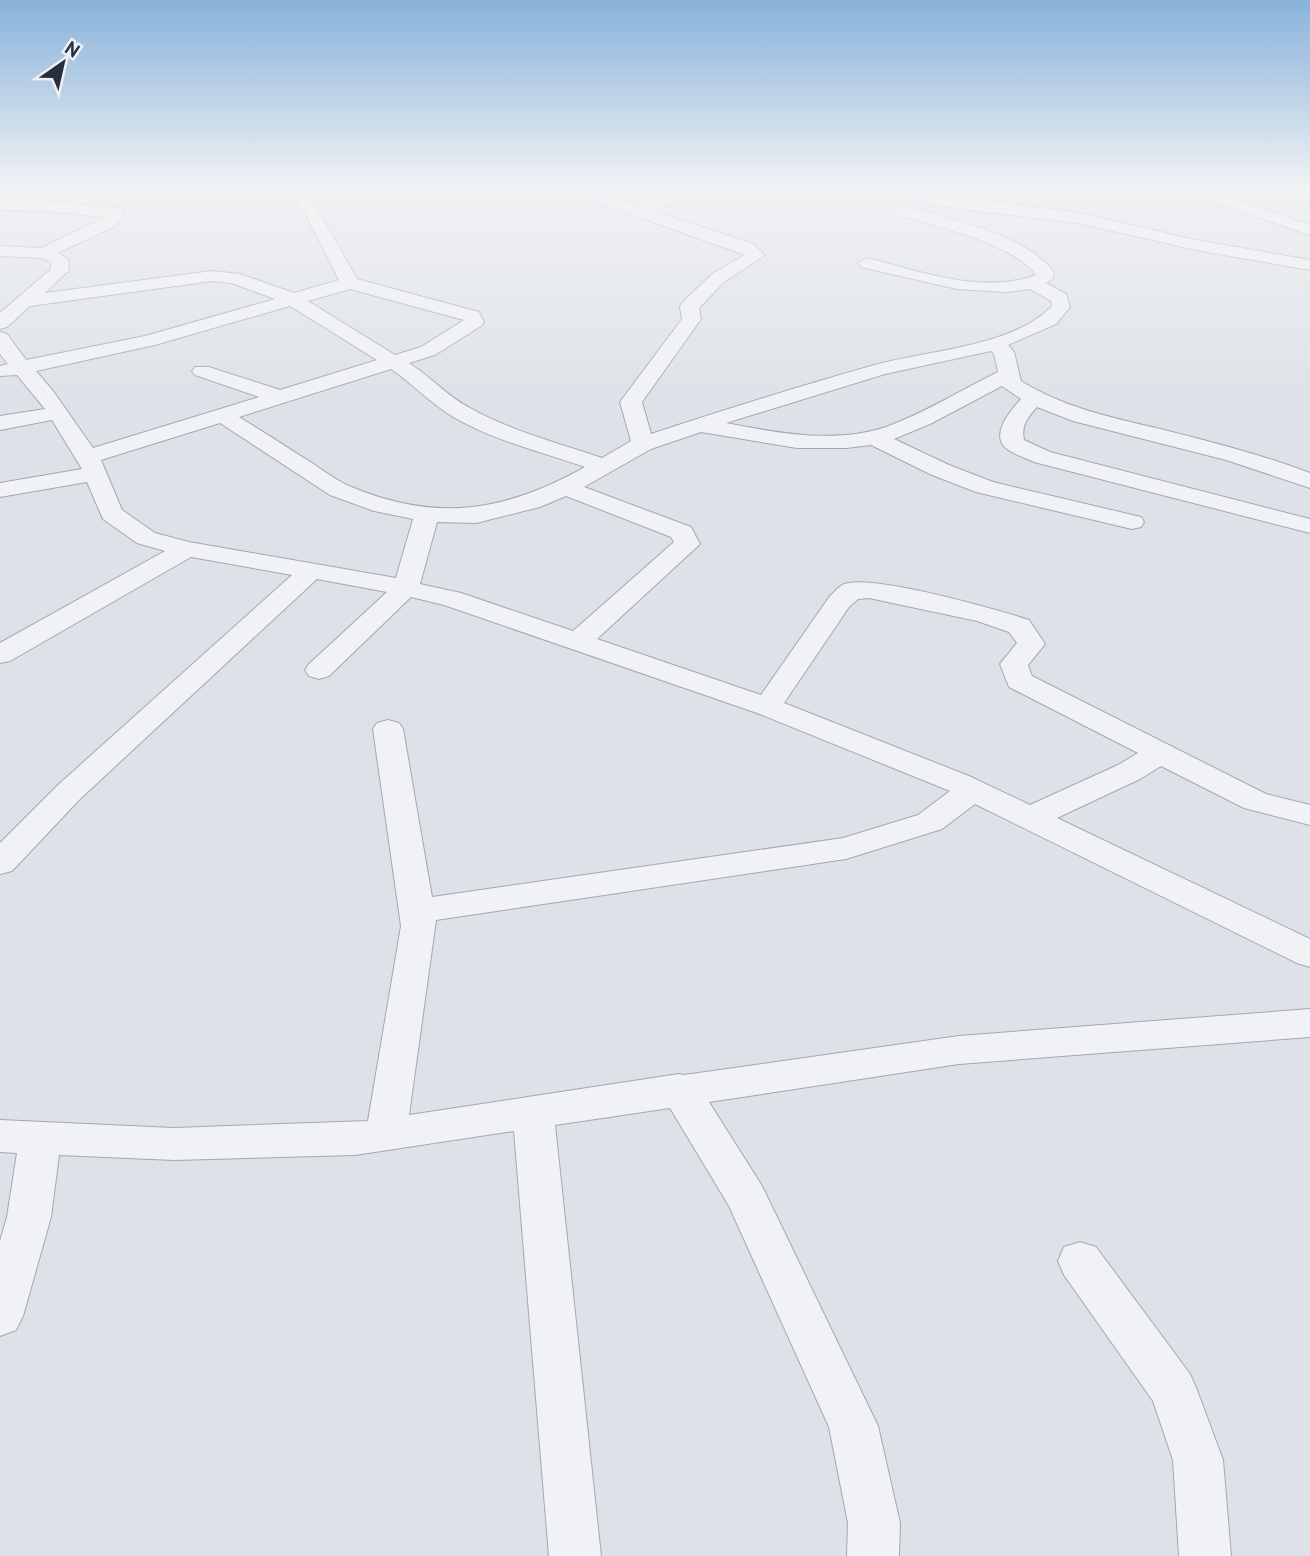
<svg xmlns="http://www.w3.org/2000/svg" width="1310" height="1556" font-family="'PT Sans',sans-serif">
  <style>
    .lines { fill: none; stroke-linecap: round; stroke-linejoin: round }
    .minor-casing { stroke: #a3a8b1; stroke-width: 2 }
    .minor { fill: #f0f2f5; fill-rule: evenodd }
  </style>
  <rect width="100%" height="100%" fill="#dee1e7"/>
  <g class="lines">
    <defs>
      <path id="minor" d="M 189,187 L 222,187 L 214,192 L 162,201 L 154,196 L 156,193 Z
        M 287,187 L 303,187 L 309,194 L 357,279 L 479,312 L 484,322 L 481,326 L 435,355 L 409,363 C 431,377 447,396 470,408 C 511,431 558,443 602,458 L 631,441 L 620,402 L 682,319 L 680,307 L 682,303 L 712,274 L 745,255 L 563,190 L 561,187 L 582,187 L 639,206 L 681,187 L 700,187 L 698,190 L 653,211 L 753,244 L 765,255 L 724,282 L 699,308 L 701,319 L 642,402 L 651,434 C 724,410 797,387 871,366 C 925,350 1012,348 1052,306 L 1051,301 L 1030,289 L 1006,292 L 957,289 L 861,267 L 858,263 L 867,258 C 919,271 982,295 1036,275 C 1015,244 932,225 895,214 L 893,211 L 901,206 C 946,217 1025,234 1054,272 L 1053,278 L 1046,283 L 1066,294 L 1070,307 L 1056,324 L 1008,345 L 1014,352 L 1021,381 C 1063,407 1109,417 1156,428 C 1208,441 1260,454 1310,473 L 1310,488 L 1226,460 L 1073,421 L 1037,407 C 1027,418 1021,426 1024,440 L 1050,452 L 1310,519 L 1310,533 L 1034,462 C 1026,458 1015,455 1007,449 C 989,435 1011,410 1021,399 L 1002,386 L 930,424 L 894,439 L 949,465 L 993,482 L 1141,517 L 1144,522 L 1141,527 L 1132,529 L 976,492 L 932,475 L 871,445 L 846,448 L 797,448 L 701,432 L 651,449 L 584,487 L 691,527 L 700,544 L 597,639 L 761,695 L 830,596 C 833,593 838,588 842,585 C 867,572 998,610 1029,620 L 1045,644 L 1028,665 L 1032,676 L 1266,794 L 1310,805 L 1310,825 L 1244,808 L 1161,766 L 1140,779 L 1057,818 L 1310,939 L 1310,967 L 1297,963 L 975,804 L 942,829 L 846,859 L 436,920 L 409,1115 L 679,1074 L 684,1075 L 959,1036 L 1310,1009 L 1310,1037 L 959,1064 L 709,1102 L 762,1186 L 878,1426 L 900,1523 L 899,1556 L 847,1556 L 848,1523 L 829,1427 L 729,1206 L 670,1108 L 555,1125 L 601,1556 L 549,1556 L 514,1131 L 355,1155 L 174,1160 L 59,1155 L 51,1217 L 23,1316 L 16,1330 L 0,1336 L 0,1241 L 7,1217 L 17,1153 L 0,1152 L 0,1120 L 174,1128 L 368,1121 L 401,926 L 373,729 L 377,723 L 388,720 L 399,723 L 403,729 L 432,897 L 843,838 L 918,815 L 950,791 L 757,713 L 444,605 L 411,597 L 329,676 L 319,679 L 309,676 L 305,670 L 309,664 L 387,592 L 317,579 L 80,799 L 12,871 L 0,874 L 0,843 L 58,785 L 292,575 L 191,557 L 10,661 L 0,663 L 0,643 L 165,551 L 137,543 L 103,519 L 87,482 L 0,497 L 0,483 L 82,469 L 52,420 L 0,430 L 0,416 L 45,409 L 17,375 L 0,376 L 0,366 L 8,364 L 0,354 L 0,332 L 7,334 L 26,360 L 145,336 L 275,299 L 231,283 L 212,281 L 30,306 L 7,327 L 0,329 L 0,313 L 51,269 L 51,262 L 41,258 L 0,256 L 0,246 L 41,248 L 106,217 L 48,211 L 0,210 L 0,200 L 48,201 L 117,208 L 125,213 L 115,226 L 58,253 L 68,259 L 69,270 L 45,293 L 212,271 L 240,274 L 294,293 L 339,280 L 303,209 ZM 350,289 L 464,320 L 421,347 L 395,355 L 308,301 ZM 290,306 L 377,360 L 280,390 L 209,367 L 195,367 L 192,371 L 195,375 L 259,397 L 93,448 L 53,391 L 36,371 L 155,345 ZM 991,351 L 994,354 L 998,372 C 961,390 925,413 886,427 C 836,444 777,433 726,423 L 885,374 ZM 391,369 C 413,384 431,404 455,418 C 495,441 542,452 585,467 C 504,512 437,523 349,486 C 336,480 324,471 312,463 C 288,448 264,432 239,417 ZM 220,423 L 330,495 L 374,511 L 413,519 L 396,578 L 189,542 L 155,533 L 122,510 L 101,460 ZM 566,496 L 671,537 L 674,542 L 573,631 L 461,593 L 420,584 L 437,522 L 476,523 L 540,507 ZM 869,598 L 977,621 L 1009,632 L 1017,643 L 1000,664 L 1009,687 L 1138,753 L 1118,765 L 1030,805 L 969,776 L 784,703 L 849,607 L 858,599 Z
        M 848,187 L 883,187 L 1078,213 L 1196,240 L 1310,260 L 1310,270 L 1196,250 L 1078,223 L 969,210 L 856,192 Z
        M 1175,187 L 1197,187 L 1310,225 L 1310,235 L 1178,190 Z
        M 1293,187 L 1310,187 L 1310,195 Z
        M 1080,1242 L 1096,1247 L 1190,1374 L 1197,1390 L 1223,1460 L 1231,1556 L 1179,1556 L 1173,1460 L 1153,1401 L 1064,1275 L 1058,1261 L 1064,1247 Z"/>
    </defs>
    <use href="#minor" class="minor-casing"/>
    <use href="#minor" class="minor"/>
  </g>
  <linearGradient id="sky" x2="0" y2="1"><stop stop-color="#88b2da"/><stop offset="0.46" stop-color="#f0f2f4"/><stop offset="1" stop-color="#f0f2f4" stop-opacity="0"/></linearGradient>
  <rect width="1310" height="405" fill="url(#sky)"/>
  <g transform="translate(63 63) rotate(34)" stroke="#edf0f5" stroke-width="5" paint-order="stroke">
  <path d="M0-5L12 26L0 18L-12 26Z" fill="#272f3d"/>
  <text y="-10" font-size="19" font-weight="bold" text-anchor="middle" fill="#272f3d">N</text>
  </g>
</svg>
